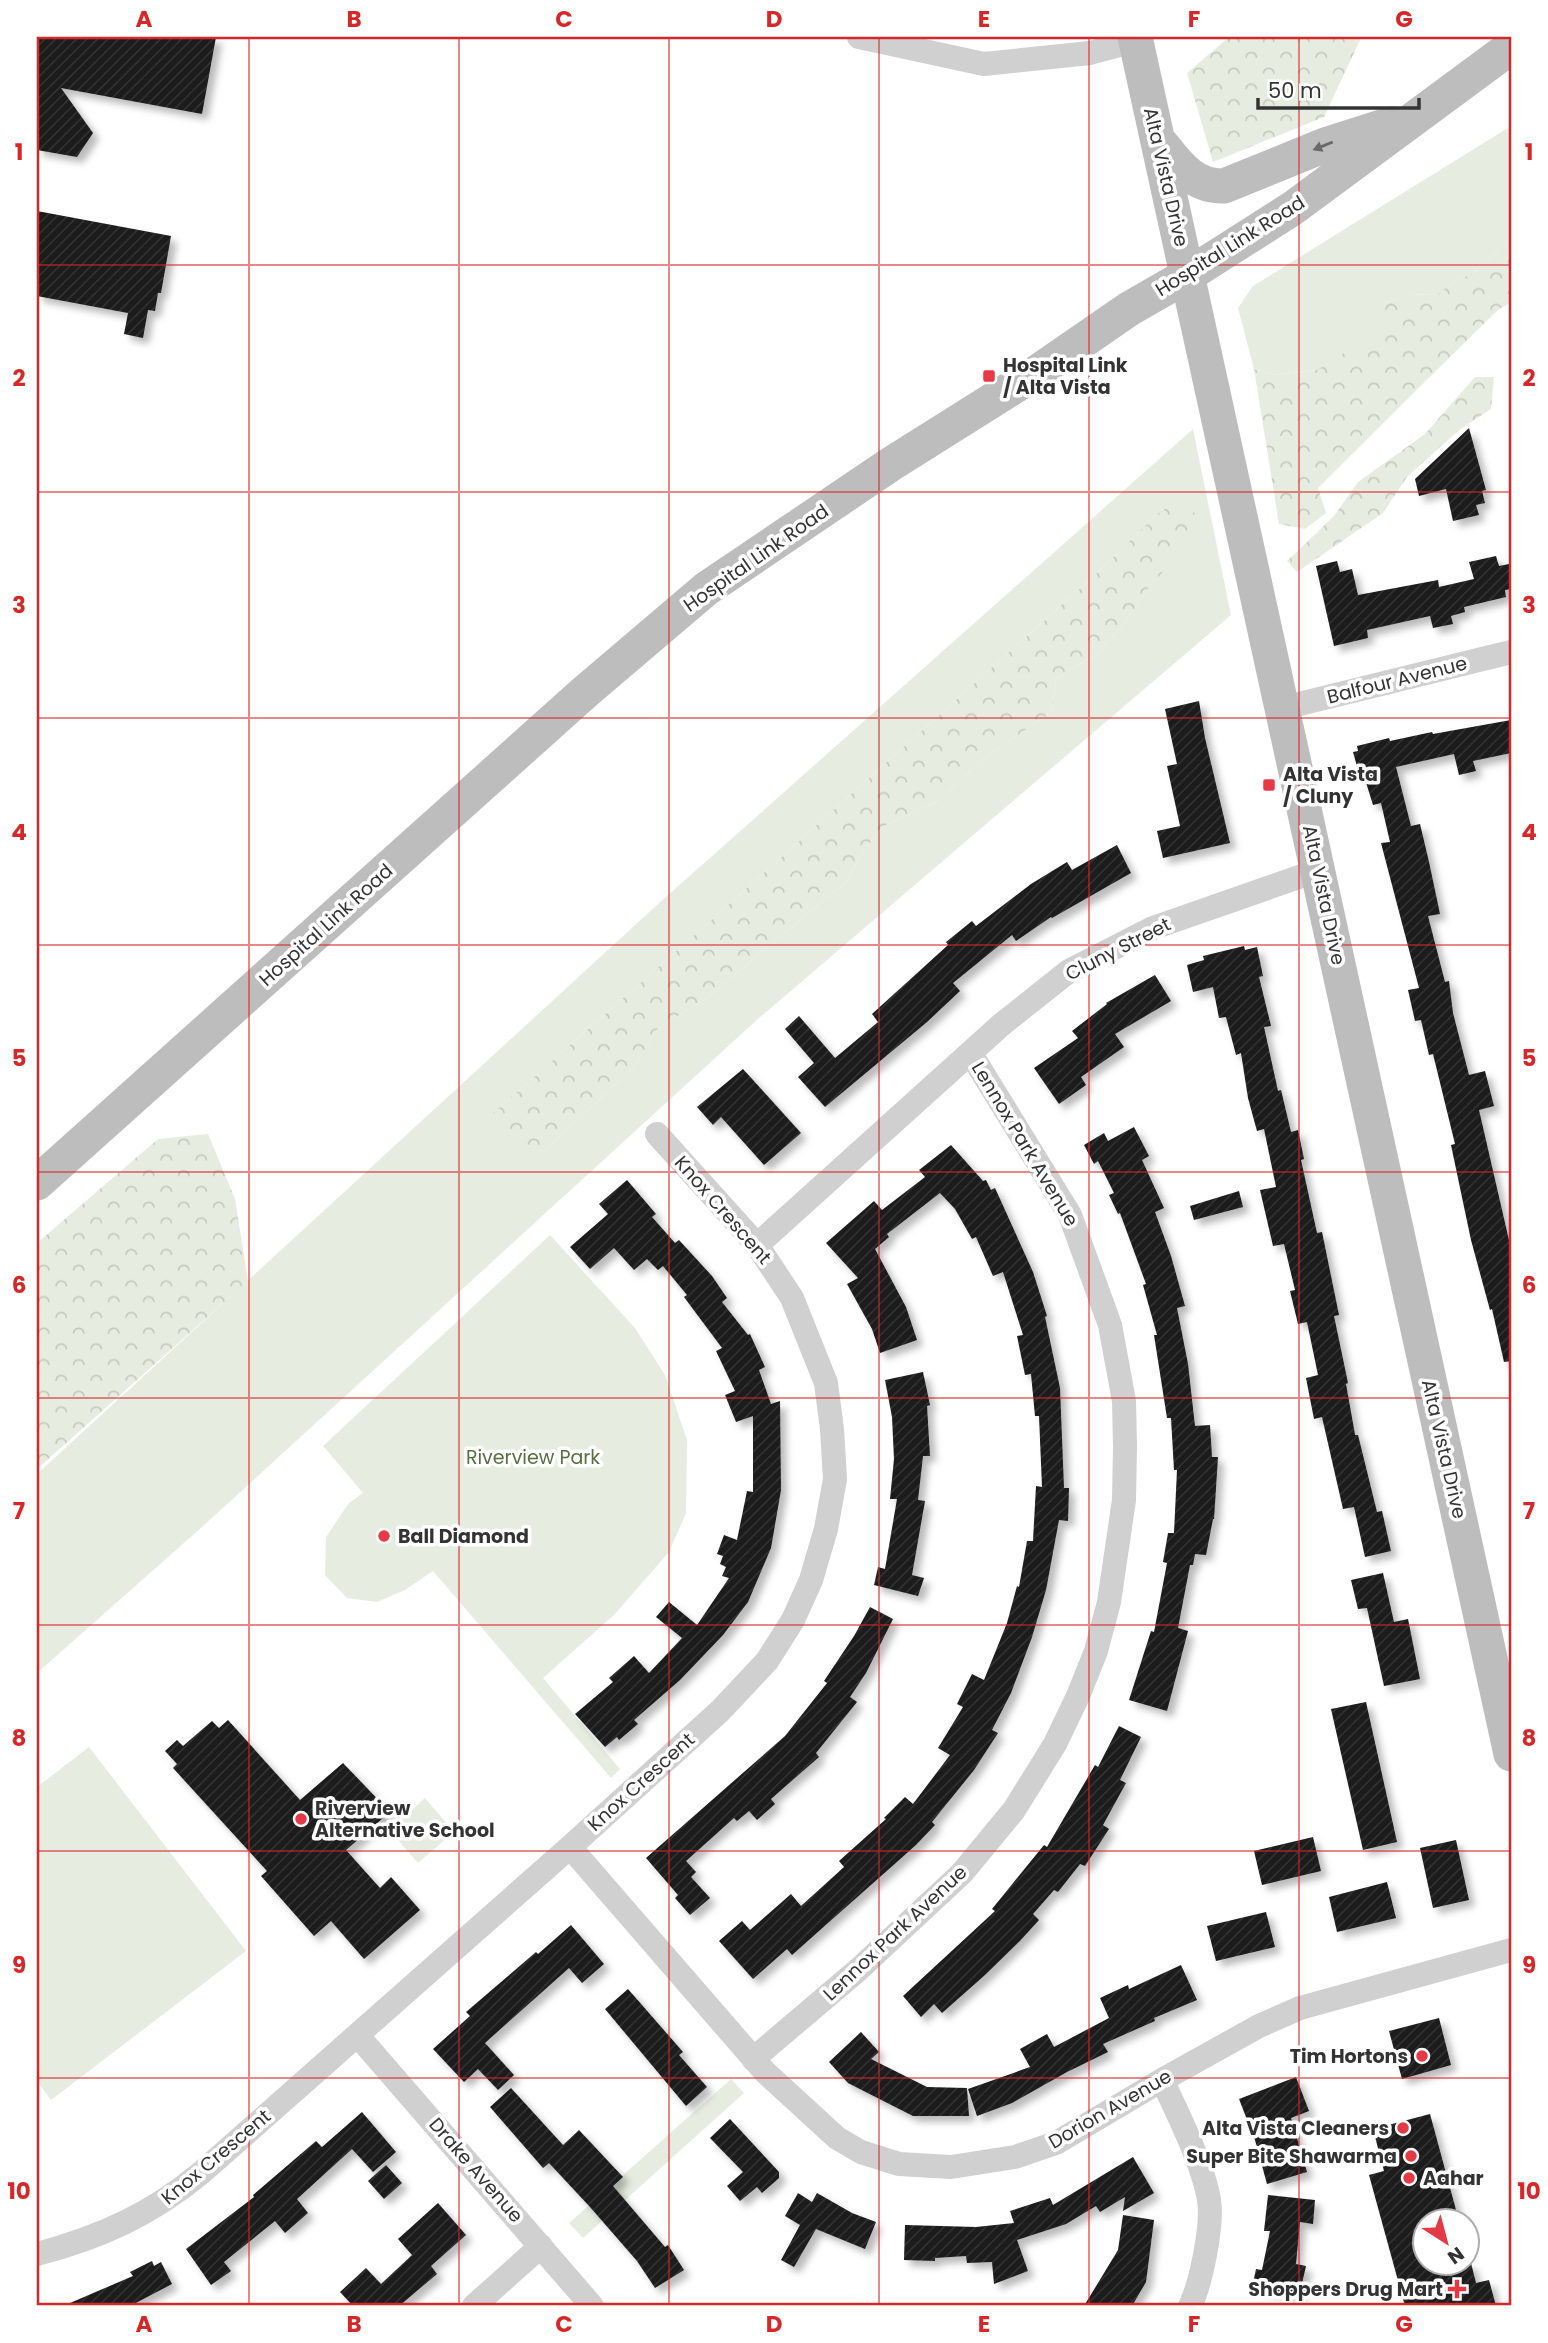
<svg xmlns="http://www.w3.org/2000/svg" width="1548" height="2343" font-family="Poppins,sans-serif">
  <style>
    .green { fill: #e6ecdf; fill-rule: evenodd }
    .forest { fill: url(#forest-crowns) }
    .building { fill: url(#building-hatch); filter: url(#shadow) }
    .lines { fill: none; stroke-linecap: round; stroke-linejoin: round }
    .street { stroke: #d0d0d0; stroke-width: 24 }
    .secondary { stroke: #bdbdbd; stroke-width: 35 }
    .oneway { fill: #6a6a6a }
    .grid { fill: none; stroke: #d62828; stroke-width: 2; stroke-opacity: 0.55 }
    .poi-dot { fill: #e63946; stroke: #fff; stroke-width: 2.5 }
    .labels { text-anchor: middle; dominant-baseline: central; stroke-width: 7; stroke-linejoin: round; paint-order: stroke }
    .street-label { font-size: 19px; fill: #333; stroke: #fff }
    .poi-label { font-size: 19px; font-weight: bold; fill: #333; stroke: #fff; text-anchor: start }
    .park-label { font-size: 19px; fill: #56703f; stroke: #fff }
    .neatline { fill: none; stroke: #d62828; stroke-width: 2.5 }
    .grid-label { font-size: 23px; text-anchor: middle; font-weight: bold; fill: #d62828 }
  </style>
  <defs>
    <pattern id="forest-crowns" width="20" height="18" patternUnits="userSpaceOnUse" patternTransform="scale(1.75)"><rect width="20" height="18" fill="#e6ecdf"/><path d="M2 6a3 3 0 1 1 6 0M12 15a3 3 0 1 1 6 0" fill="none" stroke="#c6cbc0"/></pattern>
    <pattern id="building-hatch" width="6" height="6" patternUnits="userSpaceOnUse" patternTransform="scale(1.75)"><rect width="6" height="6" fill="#1a1a1a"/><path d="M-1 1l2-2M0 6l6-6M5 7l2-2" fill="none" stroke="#333"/></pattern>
    <filter id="shadow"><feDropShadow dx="6" dy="6" stdDeviation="3.5" flood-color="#0004"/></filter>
  </defs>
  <rect width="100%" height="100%" fill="#fff"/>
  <path class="green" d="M 1511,126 L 1511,238 L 1475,272 L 1452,283 L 1438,294 L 1404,295 L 1384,304 L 1390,325 L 1317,370 L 1275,375 L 1254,369 L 1238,308 L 1253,286 Z
    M 1193,429 L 1231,615 L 759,1018 L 202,1527 L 37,1673 L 37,1474 L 658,904 ZM 1170,505 L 1150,586 L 1122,626 L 1097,654 L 1056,679 L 1052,712 L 984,758 L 938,801 L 884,826 L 861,854 L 847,881 L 707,998 L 658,1028 L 633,1068 L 542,1153 L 525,1139 L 515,1134 L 493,1113 L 698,932 L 1097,573 L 1155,516 Z
    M 550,1235 L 635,1328 L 665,1375 L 687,1440 L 686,1513 L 669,1552 L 614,1615 L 543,1678 L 620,1769 L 611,1778 L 433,1571 L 405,1590 L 377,1602 L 347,1598 L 325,1575 L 326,1537 L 349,1503 L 363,1493 L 323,1446 Z
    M 89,1747 L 246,1951 L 51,2100 L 37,2081 L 37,1787 Z
    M 425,1798 L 454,1832 L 418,1863 L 389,1830 Z
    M 731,2079 L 744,2093 L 583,2238 L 569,2223 Z"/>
  <path class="forest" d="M 1229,37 L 1360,37 L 1361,38 L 1324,117 L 1213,162 L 1187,73 Z
    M 1511,238 L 1511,302 L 1498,310 L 1456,351 L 1318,488 L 1326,513 L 1305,529 L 1279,524 L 1254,369 L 1275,375 L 1317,370 L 1389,325 L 1384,304 L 1404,295 L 1438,294 L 1452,283 L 1475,272 Z
    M 1475,377 L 1494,377 L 1491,409 L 1459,430 L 1407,477 L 1383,513 L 1297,572 L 1287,561 L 1334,516 L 1358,482 L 1425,434 Z
    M 1170,505 L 1205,516 L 1204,526 L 1150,586 L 1122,626 L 1097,654 L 1056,679 L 1052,712 L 984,758 L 938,801 L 884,826 L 861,854 L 847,881 L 707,998 L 658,1028 L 633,1068 L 542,1153 L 529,1158 L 525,1139 L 515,1134 L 495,1134 L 493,1113 L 698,932 L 1097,573 L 1155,516 Z
    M 208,1134 L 235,1199 L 248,1281 L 37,1469 L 37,1243 L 158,1139 Z"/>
  <path class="building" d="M 37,37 L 216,37 L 202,114 L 61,88 L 93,133 L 77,157 L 37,150 Z
    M 37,211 L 171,236 L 161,293 L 158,293 L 155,311 L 148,310 L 143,338 L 124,334 L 128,313 L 37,296 Z
    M 1469,428 L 1486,490 L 1482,491 L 1485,503 L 1476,505 L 1479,515 L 1453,521 L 1446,489 L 1419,496 L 1415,479 Z
    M 1496,556 L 1499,566 L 1509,564 L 1511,589 L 1505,590 L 1506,597 L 1464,607 L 1465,612 L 1451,616 L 1453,624 L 1433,628 L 1430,616 L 1367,630 L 1368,638 L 1334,646 L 1316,566 L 1337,561 L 1340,572 L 1352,569 L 1358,595 L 1438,580 L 1439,587 L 1474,579 L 1469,562 Z
    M 1199,701 L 1205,738 L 1230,843 L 1163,858 L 1157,831 L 1180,826 L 1167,766 L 1177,764 L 1165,709 Z
    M 1511,720 L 1511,753 L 1473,761 L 1476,771 L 1459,775 L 1454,754 L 1396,767 L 1411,826 L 1420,824 L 1429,862 L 1440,914 L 1428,916 L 1445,982 L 1449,981 L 1453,1013 L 1469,1075 L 1485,1071 L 1494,1106 L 1479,1110 L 1511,1249 L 1511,1361 L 1504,1362 L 1492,1309 L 1490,1310 L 1471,1240 L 1451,1145 L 1455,1144 L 1433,1054 L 1429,1055 L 1421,1020 L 1415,1021 L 1408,990 L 1419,988 L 1381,843 L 1390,842 L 1381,803 L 1373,805 L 1364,776 L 1360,777 L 1353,752 L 1358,751 L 1357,746 L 1389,738 L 1390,741 L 1432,732 L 1433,734 Z
    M 1117,845 L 1131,873 L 1052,918 L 1051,917 L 1016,941 L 1012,935 L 953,983 L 960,991 L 927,1022 L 825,1107 L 798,1077 L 814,1063 L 785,1029 L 799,1016 L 835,1058 L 878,1022 L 872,1014 L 948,945 L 946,942 L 972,921 L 976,926 L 1031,884 L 1067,862 L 1072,870 Z
    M 1244,946 L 1245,950 L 1257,947 L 1263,976 L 1259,977 L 1271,1026 L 1264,1027 L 1278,1091 L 1281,1090 L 1291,1132 L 1298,1130 L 1304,1159 L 1301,1160 L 1317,1233 L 1322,1232 L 1339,1315 L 1334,1316 L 1348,1383 L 1346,1384 L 1354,1429 L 1355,1435 L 1358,1435 L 1377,1512 L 1382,1511 L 1391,1551 L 1365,1557 L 1354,1507 L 1343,1509 L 1322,1417 L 1314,1419 L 1306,1378 L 1318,1375 L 1307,1322 L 1298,1324 L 1290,1291 L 1295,1290 L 1284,1244 L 1273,1246 L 1260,1190 L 1276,1187 L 1264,1129 L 1257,1131 L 1248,1098 L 1241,1053 L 1236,1055 L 1226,1017 L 1219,1018 L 1213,987 L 1193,992 L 1187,965 L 1204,960 L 1203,956 Z
    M 1155,975 L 1171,1001 L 1115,1034 L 1124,1047 L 1081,1077 L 1086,1085 L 1059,1104 L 1034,1068 L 1078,1038 L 1072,1031 L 1107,1004 L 1106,1003 Z
    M 743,1069 L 801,1133 L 764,1165 L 721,1117 L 713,1125 L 697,1107 Z
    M 1134,1127 L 1149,1156 L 1142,1160 L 1164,1208 L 1155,1212 L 1171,1256 L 1185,1306 L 1177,1308 L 1188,1364 L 1195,1426 L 1210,1425 L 1212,1457 L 1218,1457 L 1214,1519 L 1213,1519 L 1206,1555 L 1195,1554 L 1193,1565 L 1190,1565 L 1178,1628 L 1188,1631 L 1167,1711 L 1129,1700 L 1151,1631 L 1154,1632 L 1167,1563 L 1163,1562 L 1168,1533 L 1174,1533 L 1177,1470 L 1174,1470 L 1171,1418 L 1167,1418 L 1154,1335 L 1157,1335 L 1143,1285 L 1146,1284 L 1120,1213 L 1118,1214 L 1109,1195 L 1114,1193 L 1098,1161 L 1094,1164 L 1084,1145 L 1104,1133 L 1108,1141 Z
    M 951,1145 L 983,1181 L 986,1180 L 991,1190 L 995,1188 L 1033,1272 L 1047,1316 L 1045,1317 L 1060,1388 L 1064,1488 L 1069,1488 L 1068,1521 L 1059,1520 L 1046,1590 L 1032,1637 L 1011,1693 L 992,1730 L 998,1733 L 974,1770 L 932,1822 L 935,1825 L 916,1845 L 792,1955 L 787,1949 L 753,1979 L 719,1941 L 742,1921 L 750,1930 L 791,1894 L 801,1906 L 844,1867 L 839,1861 L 886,1819 L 884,1818 L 905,1797 L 913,1804 L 950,1755 L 938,1748 L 963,1707 L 957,1704 L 972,1674 L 984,1680 L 1007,1623 L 1017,1586 L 1019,1587 L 1027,1541 L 1033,1541 L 1036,1486 L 1042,1487 L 1039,1416 L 1035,1416 L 1031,1374 L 1025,1375 L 1017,1336 L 1023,1335 L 1003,1272 L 993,1276 L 976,1237 L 972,1239 L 955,1209 L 940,1193 L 887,1234 L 889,1237 L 875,1249 L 906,1307 L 917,1340 L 880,1353 L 872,1329 L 847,1284 L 858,1278 L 826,1243 L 874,1201 L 882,1210 L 925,1177 L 919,1170 Z
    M 627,1180 L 656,1214 L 652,1217 L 675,1243 L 679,1240 L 712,1276 L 727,1298 L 722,1302 L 748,1335 L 750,1334 L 765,1367 L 759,1370 L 771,1404 L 780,1401 L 781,1490 L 771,1548 L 748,1602 L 723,1635 L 680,1680 L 634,1720 L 638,1724 L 619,1740 L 617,1737 L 605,1747 L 575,1714 L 613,1682 L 609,1678 L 634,1656 L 649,1673 L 682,1638 L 656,1617 L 669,1602 L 697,1625 L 729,1578 L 722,1576 L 726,1567 L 720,1564 L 723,1556 L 717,1554 L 724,1535 L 737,1540 L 747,1491 L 753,1492 L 753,1416 L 736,1422 L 725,1395 L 735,1391 L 716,1351 L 722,1348 L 684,1297 L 687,1295 L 663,1266 L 658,1270 L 647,1259 L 634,1270 L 614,1248 L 590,1269 L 570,1247 L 608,1214 L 599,1204 Z
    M 1239,1191 L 1243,1207 L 1194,1220 L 1190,1206 Z
    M 923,1372 L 930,1405 L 927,1406 L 930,1456 L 923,1456 L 918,1500 L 925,1501 L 912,1575 L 924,1578 L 918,1596 L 874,1585 L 878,1567 L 885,1569 L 897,1499 L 890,1499 L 894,1459 L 892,1417 L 885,1380 Z
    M 1383,1573 L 1394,1622 L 1408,1619 L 1420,1679 L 1384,1686 L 1367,1608 L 1358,1609 L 1351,1580 Z
    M 870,1607 L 893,1619 L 866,1673 L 850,1697 L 857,1702 L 816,1753 L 819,1757 L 771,1799 L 775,1804 L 757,1820 L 749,1811 L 737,1821 L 734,1818 L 686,1861 L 696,1872 L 691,1877 L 710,1898 L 690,1915 L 675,1898 L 678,1895 L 646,1858 L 785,1736 L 827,1683 L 824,1681 L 854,1636 Z
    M 1366,1702 L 1397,1842 L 1363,1850 L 1331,1709 Z
    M 228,1720 L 300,1800 L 343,1763 L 390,1812 L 346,1850 L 380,1888 L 391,1877 L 420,1910 L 364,1959 L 331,1921 L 314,1936 L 261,1876 L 267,1871 L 173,1768 L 177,1764 L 165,1751 L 177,1740 L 183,1746 L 212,1721 L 219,1728 Z
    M 1119,1726 L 1141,1737 L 1120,1780 L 1126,1783 L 1103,1825 L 1109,1829 L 1085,1866 L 1080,1864 L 1058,1892 L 1054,1890 L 1033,1914 L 1039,1920 L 1020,1941 L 985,1975 L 942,2013 L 934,2004 L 921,2017 L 903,1996 L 995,1911 L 992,1909 L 1044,1845 L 1047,1847 L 1095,1765 L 1098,1767 Z
    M 1313,1837 L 1321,1871 L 1262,1885 L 1254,1851 Z
    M 1456,1840 L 1469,1900 L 1433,1908 L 1420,1848 Z
    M 1387,1882 L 1396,1918 L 1337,1932 L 1329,1897 Z
    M 1266,1912 L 1275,1947 L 1216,1961 L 1207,1926 Z
    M 571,1925 L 604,1964 L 582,1983 L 569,1968 L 485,2043 L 514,2075 L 498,2090 L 478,2069 L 464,2082 L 433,2049 L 470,2016 L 466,2012 L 536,1952 L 538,1954 Z
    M 1181,1965 L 1197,2000 L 1154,2018 L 1155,2021 L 1103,2044 L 1108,2052 L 1067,2072 L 1012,2103 L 977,2116 L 968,2089 L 1030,2067 L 1020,2049 L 1047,2034 L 1054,2047 L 1109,2018 L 1100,1998 L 1128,1985 L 1129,1989 Z
    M 628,1989 L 683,2052 L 679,2055 L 707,2087 L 686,2106 L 605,2009 Z
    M 1439,2018 L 1451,2065 L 1402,2079 L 1389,2031 Z
    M 861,2032 L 879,2052 L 871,2059 L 927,2087 L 967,2088 L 969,2116 L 913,2116 L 848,2083 L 829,2062 Z
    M 1296,2077 L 1309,2111 L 1291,2118 L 1307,2172 L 1267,2184 L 1255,2140 L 1239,2099 Z
    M 511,2088 L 563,2145 L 579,2130 L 623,2177 L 613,2186 L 665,2247 L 668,2245 L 684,2270 L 655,2288 L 637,2261 L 590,2207 L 549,2163 L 543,2168 L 490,2107 Z
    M 362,2112 L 396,2152 L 373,2172 L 352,2149 L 297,2199 L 308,2213 L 285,2233 L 275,2221 L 224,2262 L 231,2271 L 211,2285 L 186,2249 L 254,2197 L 253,2195 L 316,2141 L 322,2147 Z
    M 1430,2114 L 1459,2221 L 1425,2221 L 1425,2263 L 1471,2263 L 1476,2283 L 1489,2280 L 1496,2306 L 1405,2306 L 1369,2175 L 1384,2171 L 1373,2129 Z
    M 730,2119 L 779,2172 L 779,2178 L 762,2193 L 757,2187 L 740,2201 L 727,2186 L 743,2172 L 710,2138 Z
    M 1133,2157 L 1154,2193 L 1123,2211 L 1125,2197 L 1100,2212 L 1096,2206 L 1066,2224 L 1017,2240 L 1028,2271 L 994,2284 L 992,2262 L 967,2263 L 966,2256 L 935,2258 L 935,2261 L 904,2260 L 905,2225 L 976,2227 L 1014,2223 L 1010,2211 L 1050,2198 L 1053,2205 Z
    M 386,2165 L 402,2183 L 384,2199 L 368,2181 Z
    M 798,2193 L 812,2202 L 817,2193 L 852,2213 L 876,2222 L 865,2249 L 816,2229 L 794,2267 L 781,2260 L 800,2225 L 785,2216 Z
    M 1268,2195 L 1315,2200 L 1313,2224 L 1300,2222 L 1296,2264 L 1306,2266 L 1299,2297 L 1252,2288 L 1256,2269 L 1262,2270 L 1270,2231 L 1264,2231 Z
    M 438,2203 L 466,2235 L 431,2266 L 437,2274 L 399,2306 L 353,2306 L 340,2292 L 366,2268 L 381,2284 L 412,2255 L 398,2239 Z
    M 1123,2215 L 1154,2220 L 1146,2282 L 1132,2306 L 1084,2306 L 1118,2250 Z
    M 152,2261 L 154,2266 L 161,2262 L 172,2284 L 130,2306 L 63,2306 L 133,2276 L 130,2272 Z"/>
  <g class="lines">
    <path class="street" d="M 859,37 L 984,64 L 1090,53 L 1135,41
      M 1283,708 L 1511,652
      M 757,1245 L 1001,1025 L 1069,971 L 1153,928 L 1319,870
      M 570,1847 L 765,2072 L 837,2138 L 861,2152 L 899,2164 L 951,2167 L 1015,2157 L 1056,2143 L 1162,2080 L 1259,2026 L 1300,2008 L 1511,1950
      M 358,2036 L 592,2306
      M 753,2059 L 858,1970 L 962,1873 L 1014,1810 L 1055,1744 L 1078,1696 L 1096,1651 L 1109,1602 L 1124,1500 L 1125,1446 L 1124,1401 L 1110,1325 L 1070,1215 L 971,1054
      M 1162,2080 C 1178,2114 1203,2164 1209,2200 C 1213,2225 1201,2284 1190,2306
      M 37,2254 C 101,2237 150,2215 201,2173 L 570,1847 L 720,1711 L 767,1661 L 793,1620 L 811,1580 L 826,1529 L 835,1479 L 832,1429 L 826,1383 L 792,1298 L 757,1245 L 657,1134
      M 474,2306 L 541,2246"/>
    <path class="secondary" d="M 1135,37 L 1511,1754
      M 1159,141 C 1177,163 1192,187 1224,186 L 1325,145 L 1391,124
      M 37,1183 L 585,692 L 706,589 L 891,464 L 1039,371 L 1129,309 L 1188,275 L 1293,208 L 1511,47"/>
  </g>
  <defs><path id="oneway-solid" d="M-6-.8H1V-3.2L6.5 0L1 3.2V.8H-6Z" transform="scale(1.75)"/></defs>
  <use class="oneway" href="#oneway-solid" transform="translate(1323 146) rotate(158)"/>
  <path class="grid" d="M 249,37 L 249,2306M 459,37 L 459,2306M 669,37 L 669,2306M 879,37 L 879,2306M 1089,37 L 1089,2306M 1299,37 L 1299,2306M 37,265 L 1511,265M 37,492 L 1511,492M 37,718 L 1511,718M 37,945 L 1511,945M 37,1172 L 1511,1172M 37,1398 L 1511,1398M 37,1625 L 1511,1625M 37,1851 L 1511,1851M 37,2078 L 1511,2078"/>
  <g class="poi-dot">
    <rect x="982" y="369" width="14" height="14" rx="3.5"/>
    <rect x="1262" y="778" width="14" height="14" rx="3.5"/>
    <circle cx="384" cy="1536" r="7"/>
    <circle cx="301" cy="1819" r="7"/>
    <circle cx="1422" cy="2056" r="7"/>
    <circle cx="1403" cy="2128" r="7"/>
    <circle cx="1411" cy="2156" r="7"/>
    <circle cx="1409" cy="2178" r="7"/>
    <path d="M1453.5 2278.5h7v7h7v7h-7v7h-7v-7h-7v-7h7z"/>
  </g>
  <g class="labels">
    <g class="street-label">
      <text transform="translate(1166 177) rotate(77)">Alta Vista Drive</text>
      <text transform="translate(1230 246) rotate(-32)">Hospital Link Road</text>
      <text transform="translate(756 558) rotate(-35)">Hospital Link Road</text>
      <text transform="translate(1397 680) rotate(-14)">Balfour Avenue</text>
      <text transform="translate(1324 895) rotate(78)">Alta Vista Drive</text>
      <text transform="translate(326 925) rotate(-42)">Hospital Link Road</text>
      <text transform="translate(1118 949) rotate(-27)">Cluny Street</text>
      <text transform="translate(1025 1144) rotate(59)">Lennox Park Avenue</text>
      <text transform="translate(723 1210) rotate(49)">Knox Crescent</text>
      <text transform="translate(1444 1449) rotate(77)">Alta Vista Drive</text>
      <text transform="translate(641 1782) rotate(-42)">Knox Crescent</text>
      <text transform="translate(895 1933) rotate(-43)">Lennox Park Avenue</text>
      <text transform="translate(1110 2109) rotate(-30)">Dorion Avenue</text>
      <text transform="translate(216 2157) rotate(-40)">Knox Crescent</text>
      <text transform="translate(476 2170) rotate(49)">Drake Avenue</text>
    </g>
    <g class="poi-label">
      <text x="1003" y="365">Hospital Link<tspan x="1003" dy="22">/ Alta Vista</tspan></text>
      <text x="1283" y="774">Alta Vista<tspan x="1283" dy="22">/ Cluny</tspan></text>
      <text x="398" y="1536">Ball Diamond</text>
      <text x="315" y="1808">Riverview<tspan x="315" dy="22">Alternative School</tspan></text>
      <text x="1408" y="2056" text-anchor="end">Tim Hortons</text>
      <text x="1389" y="2128" text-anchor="end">Alta Vista Cleaners</text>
      <text x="1397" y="2156" text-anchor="end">Super Bite Shawarma</text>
      <text x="1423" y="2178">Aahar</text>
      <text x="1443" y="2289" text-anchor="end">Shoppers Drug Mart</text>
    </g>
    <g class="park-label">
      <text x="533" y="1457">Riverview Park</text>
    </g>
  </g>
  <rect width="1548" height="2343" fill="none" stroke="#ffffff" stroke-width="77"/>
  <g transform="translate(1446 2242) rotate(144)"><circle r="33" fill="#ffffff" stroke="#adadad" stroke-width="2"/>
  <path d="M0-5L12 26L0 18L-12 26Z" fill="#e63946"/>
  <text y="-10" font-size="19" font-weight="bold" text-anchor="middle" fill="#333333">N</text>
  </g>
  <path d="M1258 98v10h161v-10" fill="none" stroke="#333333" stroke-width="3.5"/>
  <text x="1268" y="98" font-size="21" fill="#333333" stroke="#ffffff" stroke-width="5" paint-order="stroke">50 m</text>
  <rect x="38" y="38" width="1472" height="2266" class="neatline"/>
  <g class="grid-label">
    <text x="144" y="27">A</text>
    <text x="354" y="27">B</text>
    <text x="564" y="27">C</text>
    <text x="774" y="27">D</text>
    <text x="984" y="27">E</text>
    <text x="1194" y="27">F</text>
    <text x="1404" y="27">G</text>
    <text x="19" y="160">1</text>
    <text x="1529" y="160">1</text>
    <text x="19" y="386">2</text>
    <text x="1529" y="386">2</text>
    <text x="19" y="613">3</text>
    <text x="1529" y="613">3</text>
    <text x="19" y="840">4</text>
    <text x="1529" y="840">4</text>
    <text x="19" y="1066">5</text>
    <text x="1529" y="1066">5</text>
    <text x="19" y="1293">6</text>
    <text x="1529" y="1293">6</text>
    <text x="19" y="1519">7</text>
    <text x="1529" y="1519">7</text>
    <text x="19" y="1746">8</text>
    <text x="1529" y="1746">8</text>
    <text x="19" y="1973">9</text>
    <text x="1529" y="1973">9</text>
    <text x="19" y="2199">10</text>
    <text x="1529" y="2199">10</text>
    <text x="144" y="2332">A</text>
    <text x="354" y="2332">B</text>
    <text x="564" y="2332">C</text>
    <text x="774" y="2332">D</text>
    <text x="984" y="2332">E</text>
    <text x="1194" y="2332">F</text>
    <text x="1404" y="2332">G</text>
  </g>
</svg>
